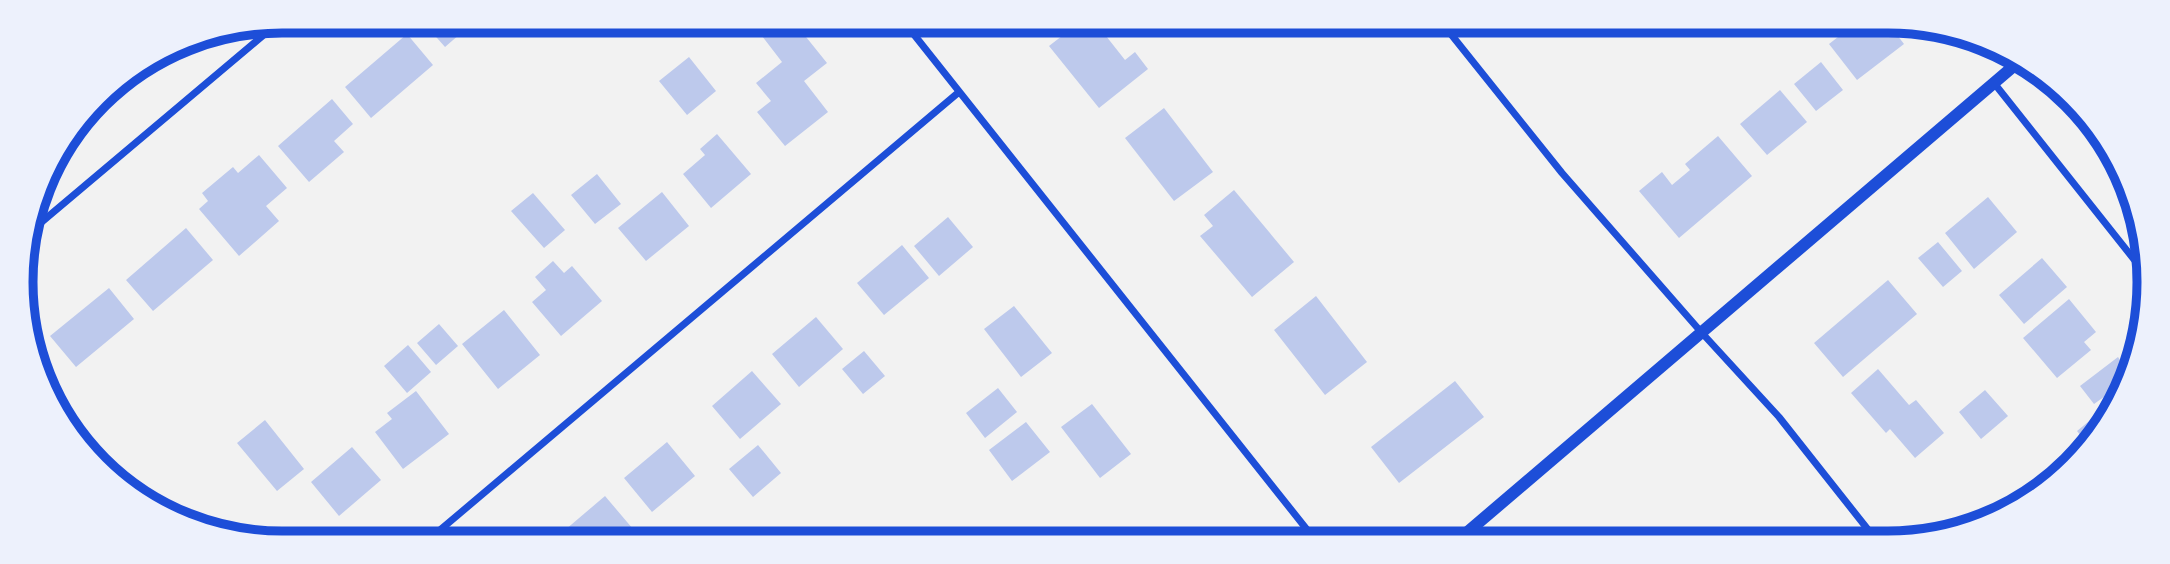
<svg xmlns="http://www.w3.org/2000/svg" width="2170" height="564" font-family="'Fira Sans Condensed',sans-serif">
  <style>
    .building { fill: #bdc9ec }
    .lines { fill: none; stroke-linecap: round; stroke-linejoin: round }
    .minor { stroke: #1d4ed8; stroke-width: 7 }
    .tertiary { stroke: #1d4ed8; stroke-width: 12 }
    .rim { fill: none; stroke: #1d4ed8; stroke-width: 9 }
  </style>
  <rect width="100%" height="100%" fill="#f2f2f2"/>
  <path class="building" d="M 422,21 L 475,21 L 445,47 Z
    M 794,22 L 827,63 L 804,81 L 828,112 L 785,146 L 757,112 L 771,101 L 756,83 L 782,62 L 762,36 L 775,25 L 781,33 Z
    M 1080,22 L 1095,22 L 1125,60 L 1135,52 L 1148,69 L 1099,108 L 1049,46 Z
    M 1856,23 L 1888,23 L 1904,44 L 1857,80 L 1829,44 Z
    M 407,34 L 433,65 L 371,118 L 345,87 Z
    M 689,57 L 716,91 L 687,115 L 659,81 Z
    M 1821,62 L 1843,90 L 1816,111 L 1794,84 Z
    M 1780,90 L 1807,122 L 1767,155 L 1740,124 Z
    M 332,99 L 353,124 L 334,141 L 344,152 L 309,182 L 278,146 Z
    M 1164,108 L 1213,172 L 1174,201 L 1125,138 Z
    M 717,134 L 751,174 L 711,208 L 683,174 L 705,155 L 700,149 Z
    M 1718,136 L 1752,176 L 1679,238 L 1639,191 L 1662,172 L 1672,185 L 1690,170 L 1685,164 Z
    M 259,155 L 287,188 L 266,206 L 279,221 L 239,256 L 199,209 L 208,201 L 202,193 L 233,167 L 238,173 Z
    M 597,174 L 621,204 L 595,224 L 571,195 Z
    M 1234,190 L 1294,262 L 1252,297 L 1200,236 L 1213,226 L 1204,215 Z
    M 662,192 L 689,226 L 646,261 L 618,228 Z
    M 533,193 L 565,230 L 544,248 L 511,211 Z
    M 1988,197 L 2017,232 L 1974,269 L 1945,233 Z
    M 948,217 L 973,247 L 939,276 L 914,246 Z
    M 186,228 L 213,260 L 153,311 L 126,280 Z
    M 1938,242 L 1962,271 L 1943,287 L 1918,258 Z
    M 902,245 L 929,278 L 884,315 L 857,283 Z
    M 2042,258 L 2067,287 L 2024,324 L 1999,295 Z
    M 553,261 L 564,273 L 572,266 L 602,301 L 561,336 L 532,302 L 546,290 L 535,277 Z
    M 1888,280 L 1917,314 L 1843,377 L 1814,343 Z
    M 109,288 L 134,319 L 76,367 L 50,336 Z
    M 1316,296 L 1367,362 L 1325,395 L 1274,330 Z
    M 2069,299 L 2096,332 L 2084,342 L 2091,350 L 2057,378 L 2023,338 Z
    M 1014,306 L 1052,353 L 1021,377 L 984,329 Z
    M 504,310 L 540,355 L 498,389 L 462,344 Z
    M 816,317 L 843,349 L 799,387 L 772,354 Z
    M 439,324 L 458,346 L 436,365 L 417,343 Z
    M 408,345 L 431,372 L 407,393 L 384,366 Z
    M 864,351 L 885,376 L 863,394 L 842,369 Z
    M 33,355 L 56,385 L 48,391 L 35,366 Z
    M 2118,357 L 2129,373 L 2122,398 L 2116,405 L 2108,394 L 2094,404 L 2080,386 Z
    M 1878,369 L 1909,405 L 1916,400 L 1944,433 L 1915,458 L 1890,429 L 1886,433 L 1851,393 Z
    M 752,371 L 781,404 L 740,439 L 712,406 Z
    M 1455,381 L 1484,417 L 1399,483 L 1371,447 Z
    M 998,388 L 1017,412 L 985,438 L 966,413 Z
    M 1985,390 L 2008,416 L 1981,439 L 1959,412 Z
    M 416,391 L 449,434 L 403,469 L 375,432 L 392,419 L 387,413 Z
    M 1092,404 L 1131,454 L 1100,478 L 1061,427 Z
    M 2099,413 L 2105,421 L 2088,445 L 2077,431 Z
    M 265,420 L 304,469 L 277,491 L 237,443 Z
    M 1026,422 L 1050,452 L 1012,481 L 989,450 Z
    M 667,442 L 695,476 L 652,512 L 624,478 Z
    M 758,445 L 781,473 L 753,497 L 729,469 Z
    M 352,447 L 381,480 L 339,516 L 311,482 Z
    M 605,496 L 633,529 L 621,541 L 574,541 L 565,530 Z
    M 256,526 L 268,541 L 241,538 Z
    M 1175,530 L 1184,541 L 1162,541 Z"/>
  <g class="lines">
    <path class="minor" d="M 904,22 L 1316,541
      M 1442,23 L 1562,173 L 1702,333 L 1779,417 L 1877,541
      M 1994,83 L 2144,272
      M 31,231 L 279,22
      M 427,541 L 959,92"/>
    <path class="tertiary" d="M 1457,541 L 2022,59"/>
  </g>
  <path d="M0 0H2170V564H0ZM282 33H1888A249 249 0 0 1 2137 282V282A249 249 0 0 1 1888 531H282A249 249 0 0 1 33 282V282A249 249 0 0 1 282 33Z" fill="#edf1fc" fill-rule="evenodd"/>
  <path class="rim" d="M282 33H1888A249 249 0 0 1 2137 282V282A249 249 0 0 1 1888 531H282A249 249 0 0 1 33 282V282A249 249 0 0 1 282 33Z"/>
</svg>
